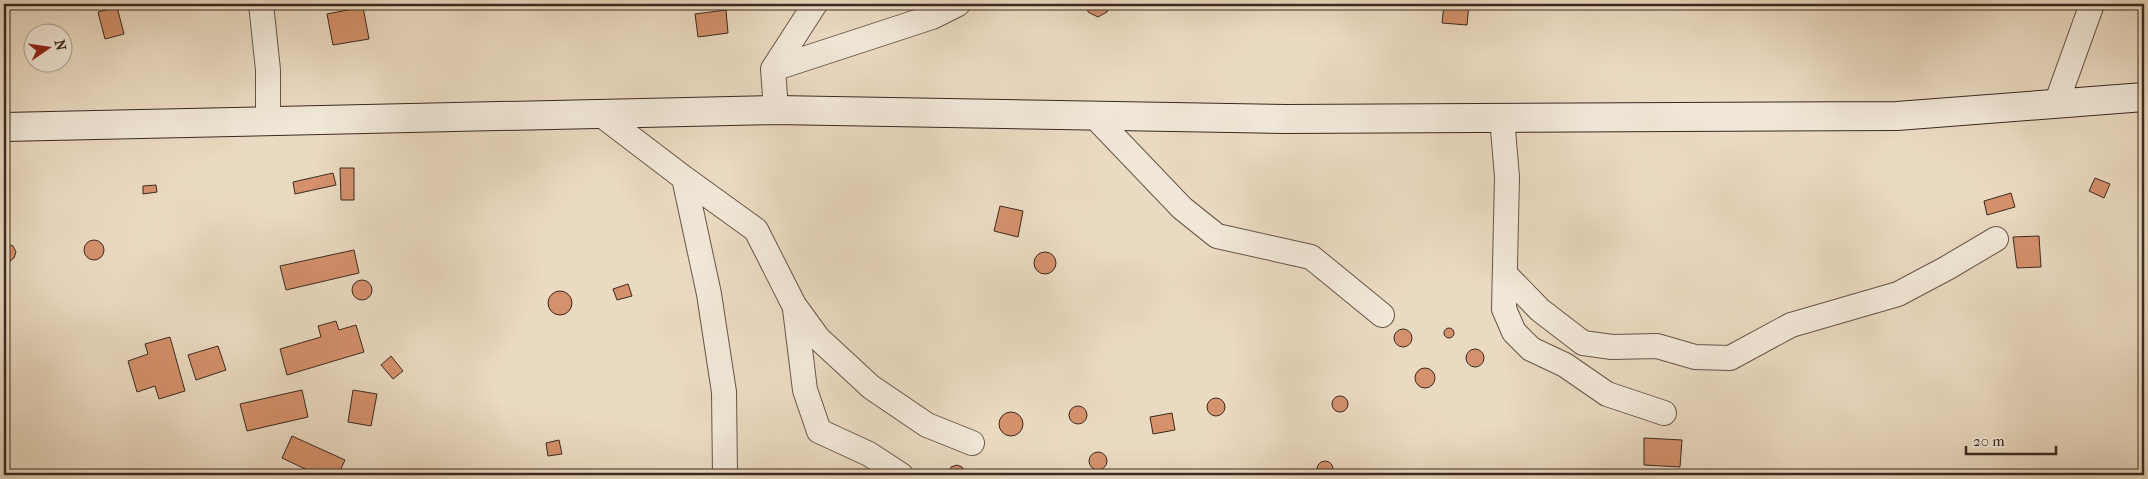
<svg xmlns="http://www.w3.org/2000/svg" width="2148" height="479" font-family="'IM FELL French Canon',serif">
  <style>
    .building { fill: #d4916b; stroke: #3b2921 }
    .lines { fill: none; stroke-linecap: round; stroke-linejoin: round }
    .minor-casing { stroke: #675549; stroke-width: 26 }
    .secondary-casing { stroke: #3b2921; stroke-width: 30 }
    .minor { stroke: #f1e7d7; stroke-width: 24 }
    .secondary { stroke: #f1e7d7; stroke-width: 28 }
  </style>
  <rect width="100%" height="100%" fill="#eadac1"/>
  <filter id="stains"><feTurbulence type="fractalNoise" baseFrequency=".004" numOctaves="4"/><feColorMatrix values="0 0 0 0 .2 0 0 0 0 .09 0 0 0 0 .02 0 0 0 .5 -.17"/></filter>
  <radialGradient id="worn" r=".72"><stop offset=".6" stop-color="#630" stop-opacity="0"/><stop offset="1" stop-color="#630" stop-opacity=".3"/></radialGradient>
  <path class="building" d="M 1087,4 L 1109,4 L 1109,5 L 1107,12 L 1098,17 L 1088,12 Z
    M 1444,4 L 1469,4 L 1467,25 L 1442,23 Z
    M 117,7 L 124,34 L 105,39 L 98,12 Z
    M 363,7 L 369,39 L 333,45 L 327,14 Z
    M 726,10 L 728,33 L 698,37 L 695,14 Z
    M 340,168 L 354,168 L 354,200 L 341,200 Z
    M 333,173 L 336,185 L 295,194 L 293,182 Z
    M 2095,178 L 2110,184 L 2104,198 L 2089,191 Z
    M 156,185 L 157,192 L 143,194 L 143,186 Z
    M 2011,193 L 2015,207 L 1987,215 L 1984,201 Z
    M 1000,206 L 1023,211 L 1018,237 L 994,231 Z
    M 2039,236 L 2041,267 L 2017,268 L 2013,237 Z
    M84 250a10 10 0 1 1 20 0a10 10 0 1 1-20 0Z
    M 4,243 L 13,246 L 16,252 L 14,258 L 9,262 L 4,262 Z
    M 354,250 L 359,273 L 286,290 L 280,266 Z
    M1034 263a11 11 0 1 1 22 0a11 11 0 1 1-22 0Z
    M352 290a10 10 0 1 1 20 0a10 10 0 1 1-20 0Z
    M 628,284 L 632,296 L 617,300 L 613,289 Z
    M548 303a12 12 0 1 1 24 0a12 12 0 1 1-24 0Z
    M 336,321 L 339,330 L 356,325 L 364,352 L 287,375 L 280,349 L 321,337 L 318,326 Z
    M1444 333a5 5 0 1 1 10 0a5 5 0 1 1-10 0Z
    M1394 338a9 9 0 1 1 18 0a9 9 0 1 1-18 0Z
    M 170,337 L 185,391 L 159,399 L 155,386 L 137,392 L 128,361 L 148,354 L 145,344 Z
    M 218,346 L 226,370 L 196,380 L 188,355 Z
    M1466 358a9 9 0 1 1 18 0a9 9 0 1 1-18 0Z
    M 391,356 L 403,371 L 393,379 L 381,365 Z
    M1415 378a10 10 0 1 1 20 0a10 10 0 1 1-20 0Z
    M 302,390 L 308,417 L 247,431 L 240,404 Z
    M 353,390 L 377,394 L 371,426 L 348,422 Z
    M1332 404a8 8 0 1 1 16 0a8 8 0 1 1-16 0Z
    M1207 407a9 9 0 1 1 18 0a9 9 0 1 1-18 0Z
    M1069 415a9 9 0 1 1 18 0a9 9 0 1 1-18 0Z
    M999 424a12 12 0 1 1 24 0a12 12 0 1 1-24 0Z
    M 1172,413 L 1175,430 L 1153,434 L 1150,417 Z
    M 292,436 L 345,460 L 338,475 L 318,475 L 282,458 Z
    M 1644,438 L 1682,440 L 1680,467 L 1644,465 Z
    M 559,440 L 562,454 L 548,456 L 546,443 Z
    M1089 461a9 9 0 1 1 18 0a9 9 0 1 1-18 0Z
    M1317 469a8 8 0 1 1 16 0a8 8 0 1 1-16 0Z
    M 957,465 L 962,467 L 967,475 L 949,475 L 951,467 Z"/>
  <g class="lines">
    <defs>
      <path id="minor" d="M 261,4 L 268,70 L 268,122
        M 773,69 L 932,17 L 958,4
        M 2056,104 L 2092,4
        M 776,110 L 773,69 L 815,4
        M 600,114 L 684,178 L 709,294 L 724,392 L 725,475
        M 1094,116 L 1182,208 L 1217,236 L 1311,257 L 1382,315
        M 1502,118 L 1507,177 L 1504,309 L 1514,332 L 1531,349 L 1565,365 L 1607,394 L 1664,413
        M 684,178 L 756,230 L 794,305 L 818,338 L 871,387 L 927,425 L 972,443
        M 1505,274 L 1540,310 L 1583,343 L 1612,347 L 1657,346 L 1695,357 L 1730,358 L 1791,325 L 1898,294 L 1947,268 L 1996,239
        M 795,309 L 805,390 L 819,431 L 869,454 L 901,475"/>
      <path id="secondary" d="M 4,127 L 776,110 L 1286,119 L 1897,116 L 2144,97"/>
    </defs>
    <use href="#minor" class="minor-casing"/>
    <use href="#secondary" class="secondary-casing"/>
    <use href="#minor" class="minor"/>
    <use href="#secondary" class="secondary"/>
  </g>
  <rect width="2148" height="479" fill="none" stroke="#eadac1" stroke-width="20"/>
  <rect x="5" y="5" width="2138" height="469" fill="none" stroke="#3b2921" stroke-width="2.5"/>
  <rect x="10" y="10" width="2128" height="459" fill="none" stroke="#3b2921"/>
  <g transform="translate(48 48) rotate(77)"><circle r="24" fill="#f1e7d7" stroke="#a89b8e"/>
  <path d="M0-4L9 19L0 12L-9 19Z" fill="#8f2418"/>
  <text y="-8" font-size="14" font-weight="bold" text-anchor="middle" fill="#3b2921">N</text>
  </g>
  <path d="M1966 446v8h90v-8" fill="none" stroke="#3b2921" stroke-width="2.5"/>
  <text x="1973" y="446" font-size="15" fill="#3b2921" stroke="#f1e7d7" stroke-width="4" paint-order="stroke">20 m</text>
  <rect width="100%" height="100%" filter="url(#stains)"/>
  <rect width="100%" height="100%" fill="url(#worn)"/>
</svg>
